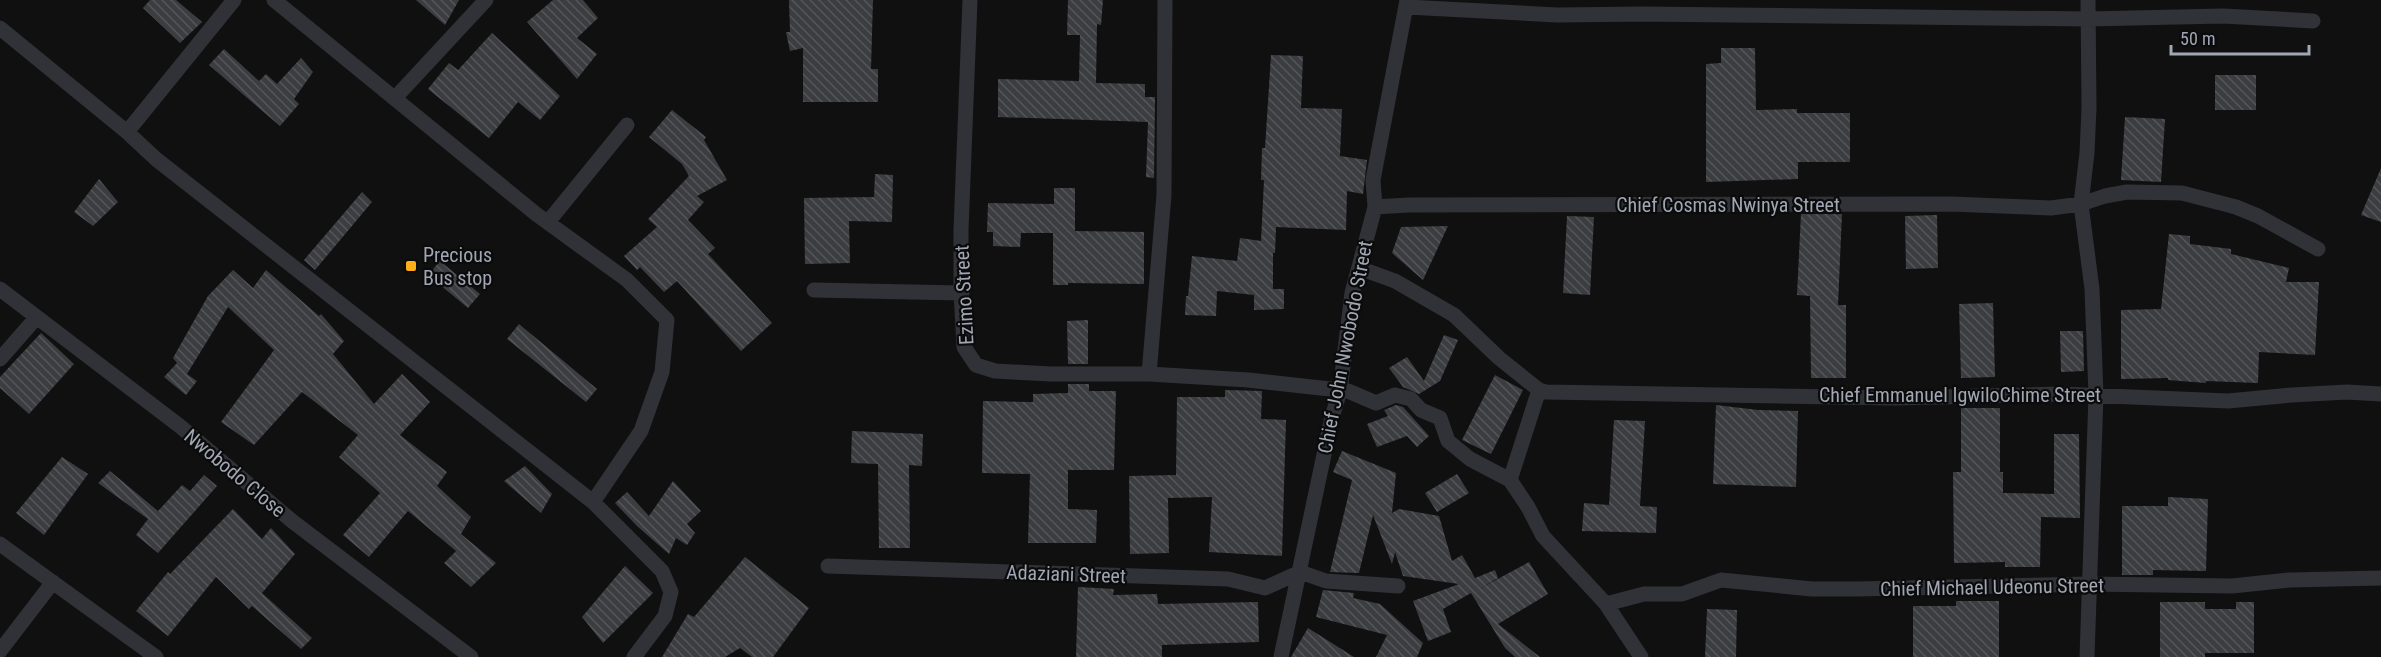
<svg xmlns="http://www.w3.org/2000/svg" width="2381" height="657" font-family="'Roboto Condensed',sans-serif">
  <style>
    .building { fill: url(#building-back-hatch) }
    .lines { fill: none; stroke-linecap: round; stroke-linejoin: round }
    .street { stroke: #303237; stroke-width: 15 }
    .poi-dot { fill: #ffae1a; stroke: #0b0b0c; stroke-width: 2 }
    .labels { text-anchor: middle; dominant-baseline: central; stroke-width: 4.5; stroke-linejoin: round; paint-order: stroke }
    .street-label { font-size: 20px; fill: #a0a6b3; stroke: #0b0b0c }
    .poi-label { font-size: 20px; fill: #a0a6b3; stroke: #0b0b0c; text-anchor: start }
  </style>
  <defs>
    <pattern id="building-back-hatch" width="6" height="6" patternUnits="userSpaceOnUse" patternTransform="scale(1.5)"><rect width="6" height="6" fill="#3c3d41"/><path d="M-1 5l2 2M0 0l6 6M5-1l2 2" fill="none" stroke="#55565a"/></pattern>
  </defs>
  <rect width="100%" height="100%" fill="#101011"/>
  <path class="building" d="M 150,0 L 176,0 L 202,22 L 180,43 L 143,8 Z
    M 416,0 L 459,0 L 445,25 Z
    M 553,0 L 583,0 L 598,18 L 577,38 L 597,54 L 577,79 L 527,22 Z
    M 789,0 L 873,0 L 871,69 L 878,69 L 878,102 L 803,102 L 803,48 L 790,51 L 786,32 L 790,32 Z
    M 1068,0 L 1103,0 L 1101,25 L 1097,24 L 1096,83 L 1145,84 L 1145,97 L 1155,97 L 1154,178 L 1146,177 L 1148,122 L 998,117 L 998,79 L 1079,81 L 1080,35 L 1067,35 Z
    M 492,33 L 560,96 L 540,120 L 518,102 L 489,138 L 428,89 L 449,63 L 458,70 Z
    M 1721,48 L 1755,48 L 1756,110 L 1797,109 L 1797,113 L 1850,113 L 1850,162 L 1798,162 L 1798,179 L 1706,182 L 1706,64 L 1721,63 Z
    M 224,49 L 259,81 L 266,74 L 277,84 L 301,58 L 313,72 L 294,99 L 299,104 L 280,126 L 209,65 Z
    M 1271,55 L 1303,56 L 1301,108 L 1342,109 L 1340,156 L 1367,160 L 1363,194 L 1347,191 L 1346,230 L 1276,227 L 1275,253 L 1273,253 L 1273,289 L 1284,289 L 1284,309 L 1254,310 L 1254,295 L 1217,291 L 1216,316 L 1185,315 L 1186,296 L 1188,296 L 1192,256 L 1237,261 L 1240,238 L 1261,241 L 1264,180 L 1261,180 L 1262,148 L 1265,148 Z
    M 2215,75 L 2256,75 L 2256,110 L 2215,110 Z
    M 672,110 L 706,137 L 704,140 L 727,180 L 697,196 L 704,202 L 688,220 L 715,248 L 708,254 L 772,323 L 741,351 L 677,281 L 664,292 L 640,267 L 637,270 L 624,256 L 657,227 L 648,219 L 689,176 L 682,164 L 649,137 Z
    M 2125,117 L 2165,119 L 2161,182 L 2121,180 Z
    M 2381,168 L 2381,222 L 2361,215 Z
    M 875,174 L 893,175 L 892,222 L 849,221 L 850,263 L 805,264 L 804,198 L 874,197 Z
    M 99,179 L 118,202 L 93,226 L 74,212 Z
    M 1054,188 L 1075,188 L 1075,231 L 1144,232 L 1144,284 L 1068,283 L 1068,285 L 1053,285 L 1053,233 L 1021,233 L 1020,247 L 993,246 L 993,232 L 987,232 L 988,203 L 1054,204 Z
    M 362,192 L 372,202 L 315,270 L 304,260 Z
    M 1801,214 L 1842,214 L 1838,305 L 1846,305 L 1846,378 L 1811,378 L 1810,296 L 1797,295 Z
    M 1937,215 L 1938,268 L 1906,269 L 1905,216 Z
    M 1567,216 L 1594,217 L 1590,295 L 1563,293 Z
    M 1448,226 L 1423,280 L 1392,253 L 1401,227 Z
    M 2169,234 L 2190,236 L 2190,244 L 2231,249 L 2231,254 L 2289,268 L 2286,282 L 2319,282 L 2315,355 L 2259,352 L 2258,383 L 2206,381 L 2206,383 L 2168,380 L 2168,378 L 2121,379 L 2121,310 L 2161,309 Z
    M 440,261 L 480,294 L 468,308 L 428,275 Z
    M 233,270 L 253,288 L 266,270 L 319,316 L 321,314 L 344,341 L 333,354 L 374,404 L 402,374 L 430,402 L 400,435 L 447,472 L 437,486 L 471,517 L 461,534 L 496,563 L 471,587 L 444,563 L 456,551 L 408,511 L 369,557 L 343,535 L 380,493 L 339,457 L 358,435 L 302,392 L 254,445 L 221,422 L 274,350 L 228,307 L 187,374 L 197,381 L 186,395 L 164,377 L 177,363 L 173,358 L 208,296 Z
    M 1993,303 L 1995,377 L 1961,378 L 1959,304 Z
    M 1088,320 L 1088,364 L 1068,364 L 1067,321 Z
    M 519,324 L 597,389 L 586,402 L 507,339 Z
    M 2060,331 L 2083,331 L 2084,371 L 2061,372 Z
    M 41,333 L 74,364 L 29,414 L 0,388 L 0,377 Z
    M 1444,335 L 1458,340 L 1440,381 L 1419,394 L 1403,387 L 1389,368 L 1407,357 L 1424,381 Z
    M 1495,375 L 1523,390 L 1491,454 L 1462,440 Z
    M 1068,384 L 1089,384 L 1089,391 L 1116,391 L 1114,470 L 1068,470 L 1068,509 L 1097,510 L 1096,543 L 1028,543 L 1030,474 L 982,473 L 983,401 L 1033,402 L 1033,394 L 1068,393 Z
    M 1225,390 L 1262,391 L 1261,419 L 1286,420 L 1282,556 L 1209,552 L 1212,497 L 1168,498 L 1169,553 L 1130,554 L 1129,476 L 1176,475 L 1177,397 L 1225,397 Z
    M 1396,405 L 1403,407 L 1429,436 L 1417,447 L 1407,436 L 1377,447 L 1367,424 L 1388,416 L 1384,410 Z
    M 1716,405 L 1758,410 L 1798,411 L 1796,487 L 1713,484 Z
    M 1961,408 L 2000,408 L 2000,472 L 2003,472 L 2003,493 L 2054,494 L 2054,434 L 2079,434 L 2080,518 L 2041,517 L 2040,567 L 2005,567 L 2005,562 L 1954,563 L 1953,472 L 1961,472 Z
    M 1614,420 L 1645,421 L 1640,506 L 1657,507 L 1656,533 L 1582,531 L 1584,503 L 1609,505 Z
    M 852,431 L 923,434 L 922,466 L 909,465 L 910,548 L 879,548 L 878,464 L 851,463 Z
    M 1342,451 L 1396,473 L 1392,513 L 1399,509 L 1439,516 L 1452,561 L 1462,555 L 1475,578 L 1495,570 L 1498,578 L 1481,588 L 1529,562 L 1548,594 L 1498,624 L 1540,657 L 1515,657 L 1505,648 L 1471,593 L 1443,609 L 1451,632 L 1428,641 L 1413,601 L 1459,584 L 1403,576 L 1395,552 L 1392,564 L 1373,515 L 1359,573 L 1330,572 L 1352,480 L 1333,472 Z
    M 62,457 L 88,474 L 44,535 L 16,513 Z
    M 525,466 L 552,494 L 541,513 L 504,481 Z
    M 110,471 L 158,511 L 182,485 L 190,491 L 204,475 L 217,486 L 158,553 L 136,535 L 148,519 L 98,483 Z
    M 1457,474 L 1469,493 L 1437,512 L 1425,493 Z
    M 673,481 L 701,511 L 687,524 L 695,533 L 687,545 L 676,538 L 669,554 L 637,526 L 615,503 L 627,492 L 649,516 Z
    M 2168,497 L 2208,499 L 2206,571 L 2153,570 L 2153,575 L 2122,575 L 2122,506 L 2168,506 Z
    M 233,509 L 262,539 L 271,528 L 295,554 L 262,593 L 312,638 L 301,649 L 252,606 L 249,609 L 216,577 L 168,636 L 136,611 L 168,572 L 170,574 Z
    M 745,557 L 809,608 L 773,657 L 752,657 L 740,648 L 725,657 L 662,657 L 688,614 L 694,617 Z
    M 625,566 L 653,593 L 603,643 L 582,617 Z
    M 1078,587 L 1114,589 L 1113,595 L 1157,594 L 1158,604 L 1258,602 L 1259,642 L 1162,645 L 1162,657 L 1076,657 Z
    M 1323,590 L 1354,593 L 1353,598 L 1380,604 L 1423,643 L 1417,657 L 1376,657 L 1387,635 L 1316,617 Z
    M 1956,601 L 1999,601 L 1999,657 L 1913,657 L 1913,606 L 1956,606 Z
    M 2160,602 L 2205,602 L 2205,609 L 2236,609 L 2236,602 L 2254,602 L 2254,653 L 2205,653 L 2205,657 L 2160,657 Z
    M 1707,609 L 1737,610 L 1736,657 L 1705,657 Z
    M 1308,628 L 1354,657 L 1291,657 Z"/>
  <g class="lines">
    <path class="street" d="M 274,0 L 536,214 L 627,280 L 667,320 L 662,372 L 641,431 L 593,502
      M 970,0 L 961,230 L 961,290 L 964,347 L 976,365 L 995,371 L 1051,374 L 1149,374 L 1248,380 L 1348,391 L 1376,403 L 1395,395 L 1411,399 L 1421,410 L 1440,418 L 1448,441 L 1470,459 L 1510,480
      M 1407,7 L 1557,15 L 1643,14 L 2088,19 L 2223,16 L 2313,21
      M 0,28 L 127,132 L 156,159 L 593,502 L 662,571 L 671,592 L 665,616 L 634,657
      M 395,98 L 486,0
      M 127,132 L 234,0
      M 1375,207 L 1408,205 L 1951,204 L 2051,208 L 2081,204 L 2105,196 L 2127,192 L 2182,193 L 2236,207 L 2258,216 L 2318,249
      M 548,222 L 627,125
      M 1359,268 L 1395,281 L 1454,315 L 1499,358 L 1539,390 L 1546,392 L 1895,398 L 2060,394 L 2228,401 L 2292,395 L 2347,392 L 2381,394
      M 0,289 L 181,427 L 292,521 L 471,657
      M 814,290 L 962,293
      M 0,359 L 36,318
      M 1149,374 L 1164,195 L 1165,0
      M 1539,390 L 1510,480 L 1528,507 L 1543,536 L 1606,604 L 1641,657
      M 0,544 L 156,657
      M 828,566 L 1228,579 L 1265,588 L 1300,572 L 1326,581 L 1398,586
      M 1606,604 L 1644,594 L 1682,594 L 1721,580 L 1812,589 L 1856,589 L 2089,584 L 2232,586 L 2289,580 L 2381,578
      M 0,651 L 53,582
      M 1281,657 L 1332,417 L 1340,391 L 1352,293 L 1375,207 L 1373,180 L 1407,0
      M 2087,657 L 2096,395 L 2092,289 L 2081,204 L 2087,153 L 2089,108 L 2088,0"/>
  </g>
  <rect class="poi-dot" x="405" y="260" width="12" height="12" rx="3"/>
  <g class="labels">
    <g class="street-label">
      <text x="1728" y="205">Chief Cosmas Nwinya Street</text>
      <text transform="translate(964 295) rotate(-93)">Ezimo Street</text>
      <text transform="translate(1345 347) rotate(-79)">Chief John Nwobodo Street</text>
      <text x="1960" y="395">Chief Emmanuel IgwiloChime Street</text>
      <text transform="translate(235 473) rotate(40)">Nwobodo Close</text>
      <text transform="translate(1066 574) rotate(2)">Adaziani Street</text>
      <text transform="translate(1992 587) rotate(-1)">Chief Michael Udeonu Street</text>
    </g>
    <g class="poi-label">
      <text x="423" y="255">Precious<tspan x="423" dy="23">Bus stop</tspan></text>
    </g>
  </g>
  <path d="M2171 45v9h138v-9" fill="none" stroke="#a0a6b3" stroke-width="3"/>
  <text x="2180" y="45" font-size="18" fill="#a0a6b3" stroke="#0b0b0c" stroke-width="4.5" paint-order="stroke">50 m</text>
</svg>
